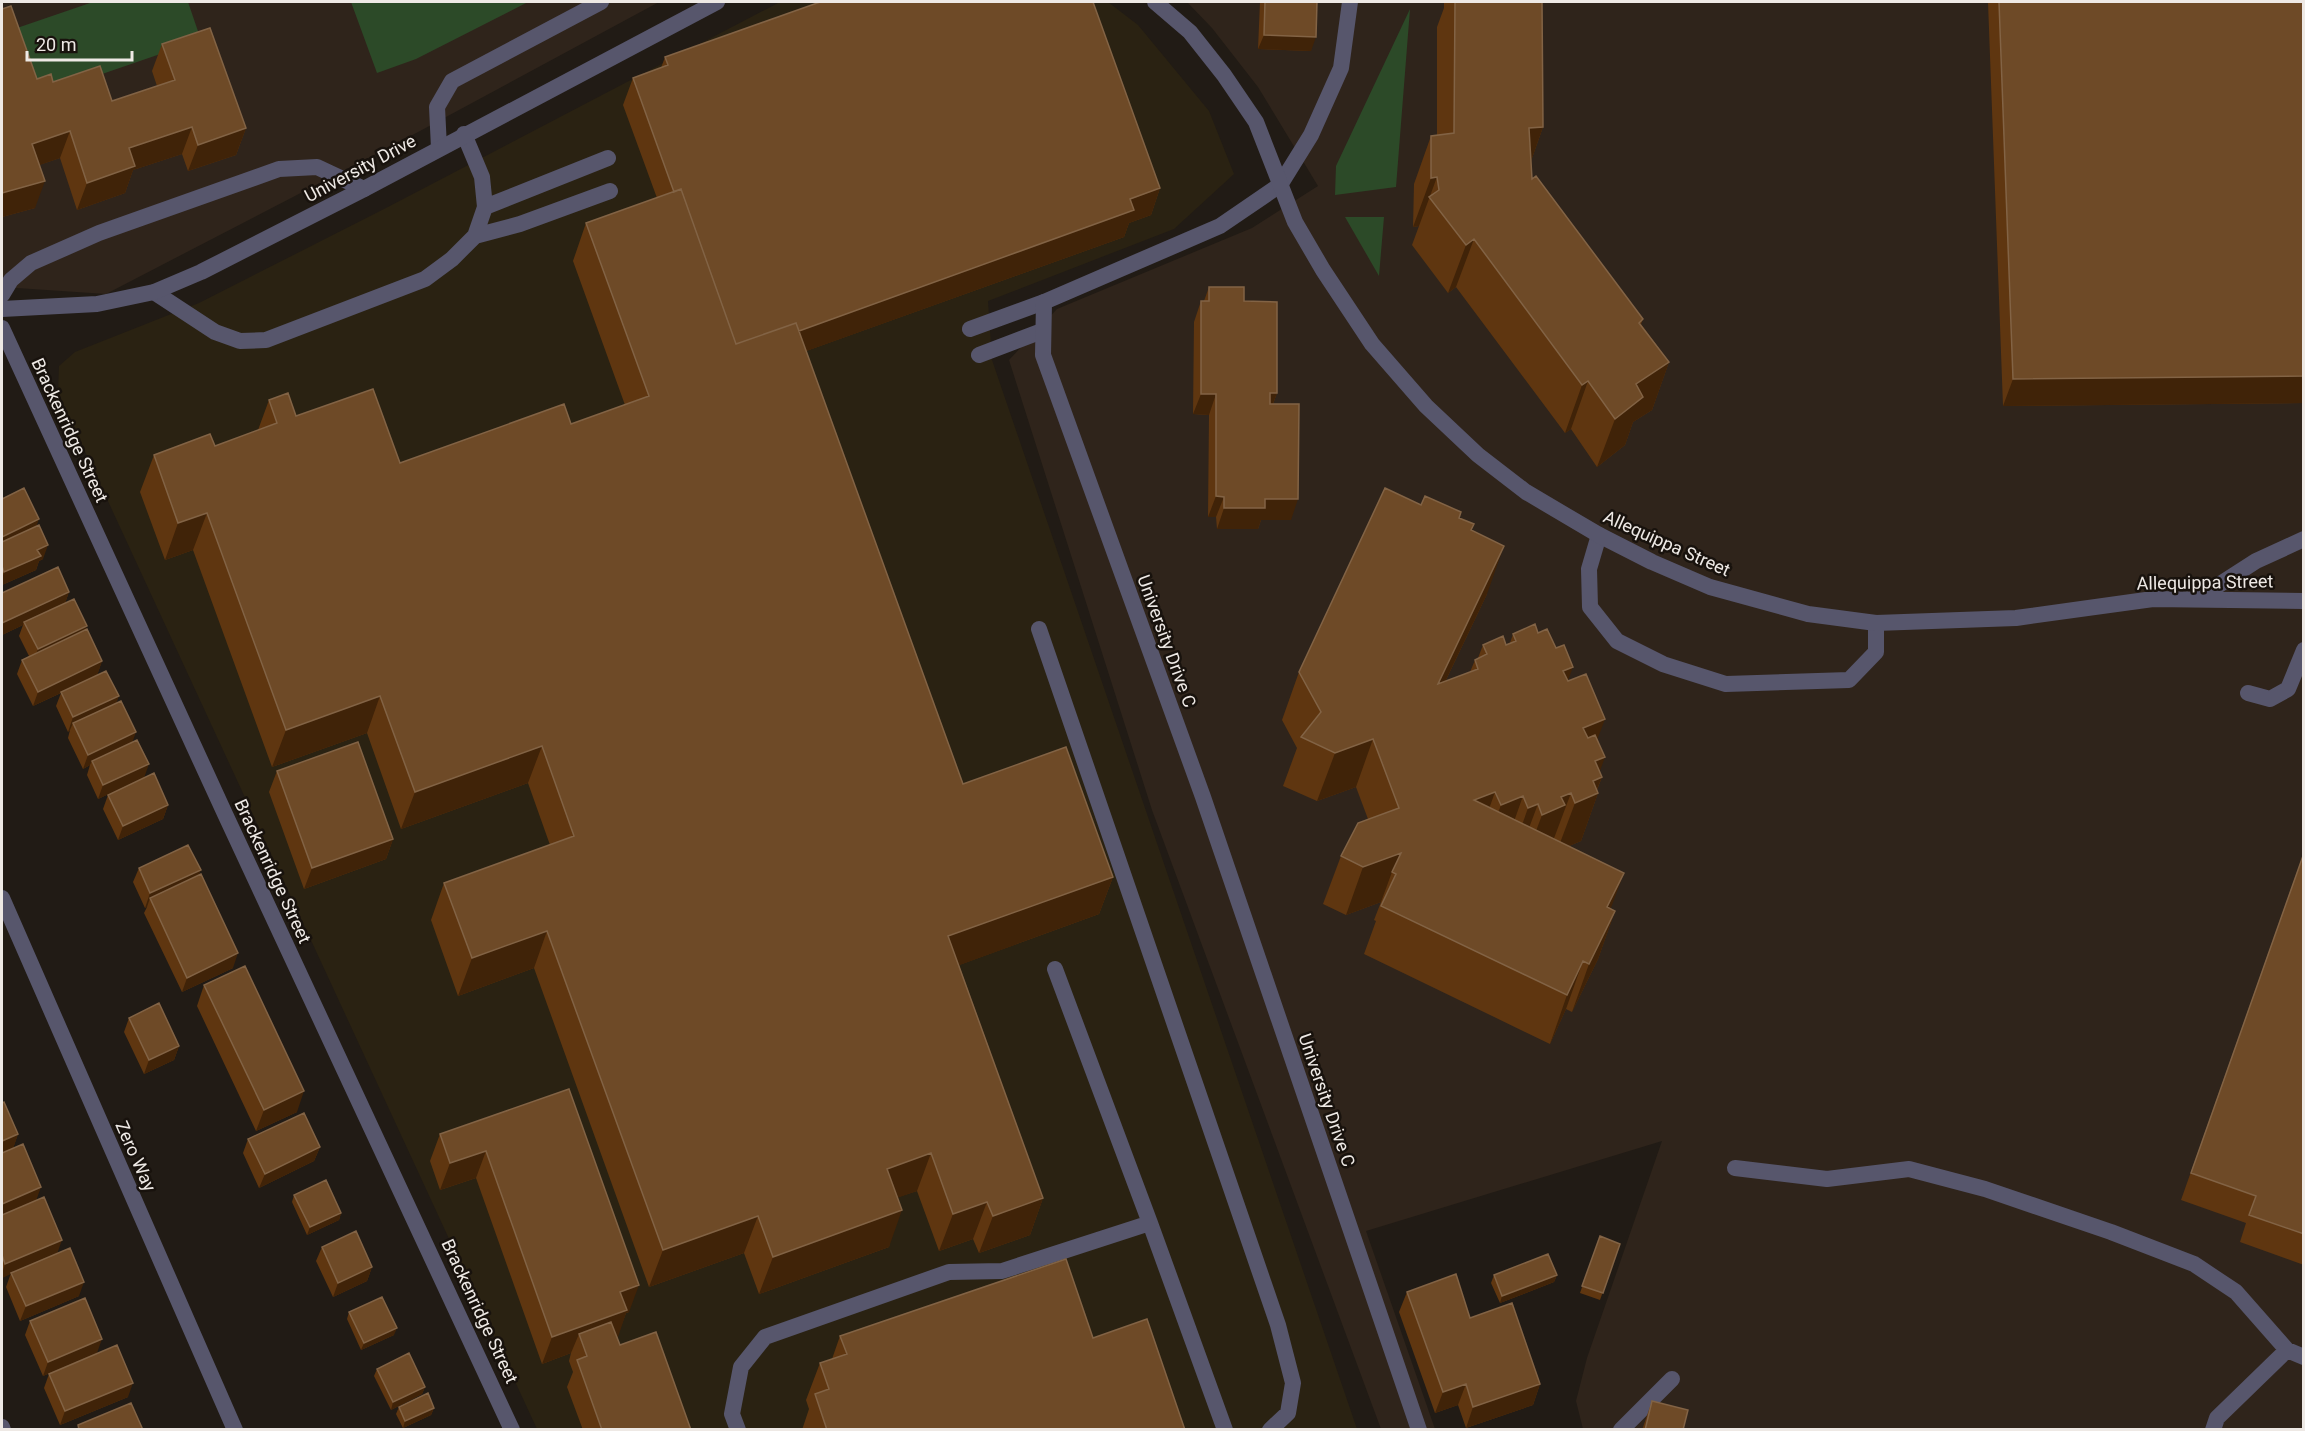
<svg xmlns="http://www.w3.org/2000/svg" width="2305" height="1431" font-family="Roboto,sans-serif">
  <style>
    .built { fill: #2f241b }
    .medical { fill: #2a2212 }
    .green { fill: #2c4a28 }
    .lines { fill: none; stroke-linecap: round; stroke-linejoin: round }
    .service { stroke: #57566c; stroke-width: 16 }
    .minor { stroke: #57566c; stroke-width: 16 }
    .tertiary { stroke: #57566c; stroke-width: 16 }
    .wall { fill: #5f3610 }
    .shaded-wall { fill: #402308 }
    .building { fill: #6e4a27; stroke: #826345; stroke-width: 1.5 }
    .labels { text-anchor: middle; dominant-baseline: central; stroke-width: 5; stroke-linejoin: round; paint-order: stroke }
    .street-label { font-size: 18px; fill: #eee9e5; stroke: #18120d }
  </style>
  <rect width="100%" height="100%" fill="#211b15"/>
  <path class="built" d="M 2,2 L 659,2 L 420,131 L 106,294 L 2,287 Z
    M 1187,2 L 2303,2 L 2303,1429 L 1583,1429 L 1576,1401 L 1587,1358 L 1662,1141 L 1366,1231 L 1435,1429 L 1381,1429 L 1152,810 L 1009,360 L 1057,309 L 1252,228 L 1318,186 L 1258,87 L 1212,28 Z"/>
  <path class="medical" d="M 780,2 L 1108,2 L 1138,25 L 1209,111 L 1234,174 L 1174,229 L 988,301 L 992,360 L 1357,1429 L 537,1429 L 58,393 L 59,366 L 75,352 L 199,303 L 386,208 Z"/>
  <path class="green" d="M 93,2 L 188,2 L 201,40 L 41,95 L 17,28 Z
    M 351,2 L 528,2 L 416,59 L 377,73 Z
    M 1410,9 L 1396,187 L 1335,195 L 1336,166 Z
    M 1345,217 L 1384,217 L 1379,276 Z"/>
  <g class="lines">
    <path class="service" d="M 439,148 L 437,107 L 452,81 L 601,2
      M 485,207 L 608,158
      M 475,236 L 520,224 L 610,191
      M 154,292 L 215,332 L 240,341 L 266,340 L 425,279 L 452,259 L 475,236 L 485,207 L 482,177 L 464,134
      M 2,295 L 11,280 L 31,263 L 99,233 L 279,169 L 317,167 L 364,189
      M 970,329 L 1044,302
      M 979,355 L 1042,331
      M 1599,535 L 1589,569 L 1590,607 L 1617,641 L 1663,664 L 1726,684 L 1849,680 L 1876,652 L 1876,623
      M 1039,629 L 1278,1325 L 1293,1383 L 1288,1413 L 1270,1430
      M 2248,693 L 2270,699 L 2288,689 L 2304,650
      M 2,898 L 235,1430
      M 1055,969 L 1150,1223 L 1225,1430
      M 1735,1168 L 1827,1179 L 1909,1169 L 1985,1189 L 2111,1232 L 2194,1264 L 2236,1292 L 2287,1350 L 2304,1357
      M 738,1430 L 732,1414 L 741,1367 L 765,1337 L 949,1272 L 1002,1271 L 1150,1223
      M 1621,1430 L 1672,1379
      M 2213,1430 L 2217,1418 L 2287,1350"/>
    <path class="minor" d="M 1350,2 L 1341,68 L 1311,135 L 1280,185 L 1220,226 L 1044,302 L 1043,355 L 1203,797 L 1419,1430
      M 2,328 L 225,814 L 512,1430
      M 2197,599 L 2256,561 L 2304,539
      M 2,1427 L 3,1430"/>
    <path class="tertiary" d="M 1155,2 L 1190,32 L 1224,75 L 1256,122 L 1295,222 L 1323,270 L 1372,344 L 1426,406 L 1478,455 L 1526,492 L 1599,535 L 1652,562 L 1710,587 L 1808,614 L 1876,623 L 2016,618 L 2153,599 L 2304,601
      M 2,309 L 97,304 L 154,292 L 201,272 L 364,189 L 717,2"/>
  </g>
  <path class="wall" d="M 1260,2 L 1317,2 L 1311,51 L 1258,49 Z
    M 1444,2 L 1542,2 L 1543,127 L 1531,161 L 1532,179 L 1643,319 L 1641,324 L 1669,362 L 1652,410 L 1633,422 L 1625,445 L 1597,467 L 1571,429 L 1565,433 L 1456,287 L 1448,293 L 1412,245 L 1419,226 L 1413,227 L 1414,184 L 1431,136 L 1437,135 L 1437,27 L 1444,8 Z
    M 1988,2 L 2304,2 L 2304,403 L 2003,406 Z
    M 2,9 L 37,79 L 53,82 L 112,101 L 157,86 L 152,71 L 162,44 L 246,128 L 236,155 L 188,171 L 182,154 L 133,170 L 125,193 L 77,210 L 60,158 L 39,165 L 35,208 L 2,217 Z
    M 665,57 L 1160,188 L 1151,215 L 1129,223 L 1124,237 L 806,351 L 963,784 L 1113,877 L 1099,914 L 959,965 L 1043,1198 L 1030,1235 L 979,1253 L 973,1239 L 939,1251 L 917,1191 L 898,1197 L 889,1247 L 759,1294 L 744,1253 L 649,1287 L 534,968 L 458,996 L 431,920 L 444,883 L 550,845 L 528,783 L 401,829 L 367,733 L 272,767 L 193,550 L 165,560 L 140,492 L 154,455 L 215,446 L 258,430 L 269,400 L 296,416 L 400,463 L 571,424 L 625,405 L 573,261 L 586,223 L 657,198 L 623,105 L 633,78 L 661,68 Z
    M 1209,287 L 1244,301 L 1277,393 L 1273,404 L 1291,520 L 1261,520 L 1258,529 L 1217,529 L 1216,517 L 1208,517 L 1209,415 L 1193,414 L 1194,322 L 1201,301 L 1204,301 Z
    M 2,499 L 36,526 L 43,559 L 39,561 L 36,570 L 2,585 Z
    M 1421,505 L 1459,518 L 1471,530 L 1487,594 L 1445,682 L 1470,672 L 1475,660 L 1478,658 L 1483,645 L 1506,645 L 1510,643 L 1513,634 L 1538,633 L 1568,680 L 1598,740 L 1599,772 L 1602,777 L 1597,790 L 1598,793 L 1581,841 L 1569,846 L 1611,909 L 1615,911 L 1598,959 L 1572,1012 L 1566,1009 L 1550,1044 L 1364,954 L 1376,921 L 1374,920 L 1381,902 L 1346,915 L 1323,904 L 1341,856 L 1368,819 L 1356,787 L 1317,801 L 1283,786 L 1297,748 L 1282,720 L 1299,672 Z
    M 69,592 L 65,603 L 86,629 L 102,661 L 97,675 L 116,703 L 132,742 L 144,778 L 168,805 L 163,819 L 118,840 L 103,809 L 108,795 L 121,788 L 98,799 L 87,775 L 90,765 L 83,769 L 68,738 L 70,730 L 68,732 L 56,706 L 61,693 L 33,706 L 17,674 L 22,660 L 29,656 L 19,636 L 23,625 L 2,635 L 2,593 Z
    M 277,771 L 393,839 L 386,859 L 304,889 L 269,792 Z
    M 2304,852 L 2304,1265 L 2240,1242 L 2246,1223 L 2181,1200 Z
    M 139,868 L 198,876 L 233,968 L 182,992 L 144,913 L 147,907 L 145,908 L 133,882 Z
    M 204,985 L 297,1112 L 256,1131 L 197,1006 Z
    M 129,1018 L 179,1046 L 174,1060 L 144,1074 L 124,1032 Z
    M 569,1089 L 629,1312 L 626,1313 L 617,1337 L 620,1345 L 691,1430 L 583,1430 L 567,1387 L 573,1372 L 569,1361 L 571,1353 L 542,1364 L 476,1178 L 440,1190 L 430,1161 L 440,1134 Z
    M 2,1103 L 18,1134 L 13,1148 L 36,1201 L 57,1254 L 79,1296 L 20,1321 L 6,1287 L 11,1273 L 2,1278 Z
    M 248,1139 L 320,1147 L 314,1161 L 259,1188 L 243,1153 Z
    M 294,1195 L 341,1213 L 339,1220 L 307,1235 L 292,1202 Z
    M 1600,1236 L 1620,1244 L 1600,1300 L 1580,1293 Z
    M 322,1247 L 372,1267 L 367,1281 L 333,1297 L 316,1261 Z
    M 1494,1275 L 1557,1275 L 1554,1282 L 1500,1303 L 1491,1283 Z
    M 1407,1292 L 1470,1318 L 1540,1384 L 1533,1405 L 1466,1428 L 1458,1405 L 1435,1413 L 1399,1312 Z
    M 349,1312 L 394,1335 L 361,1350 L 347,1319 Z
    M 30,1321 L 97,1353 L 43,1376 L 25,1335 Z
    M 840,1336 L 1093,1338 L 1185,1430 L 802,1430 L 809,1409 L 806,1400 L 820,1363 L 832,1359 Z
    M 377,1369 L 425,1387 L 422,1394 L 391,1410 L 374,1376 Z
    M 49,1374 L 128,1397 L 60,1425 L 44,1388 Z
    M 1652,1401 L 1683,1430 L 1642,1430 Z
    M 399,1407 L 434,1408 L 431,1415 L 403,1428 L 396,1414 Z"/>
  <path class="shaded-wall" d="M 1264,35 L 1316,37 L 1311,51 L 1258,49 Z
    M 192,127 L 182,154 L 133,170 L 125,193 L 77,210 L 87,183 L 129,148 Z
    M 1543,127 L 1526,175 L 1529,128 Z
    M 246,128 L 236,155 L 188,171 L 198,145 Z
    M 70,131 L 60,158 L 22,171 L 32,144 Z
    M 1437,177 L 1419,226 L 1413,227 L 1431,178 Z
    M 45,181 L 35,208 L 2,217 L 2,193 Z
    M 1160,188 L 1151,215 L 1129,223 L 1124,237 L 723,381 L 733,355 Z
    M 1474,239 L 1456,287 L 1448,293 L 1466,245 Z
    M 1669,362 L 1652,410 L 1633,422 L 1625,445 L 1597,467 L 1615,419 L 1636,384 Z
    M 2304,376 L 2304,403 L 2003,406 L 2013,379 Z
    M 1588,381 L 1571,429 L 1565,433 L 1582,385 Z
    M 1270,393 L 1277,393 L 1269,414 Z
    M 1201,394 L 1216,394 L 1209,415 L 1193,414 Z
    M 1216,496 L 1224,497 L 1216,517 L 1208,517 Z
    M 1265,499 L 1298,499 L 1291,520 L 1261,520 L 1258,529 L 1217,529 L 1224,508 Z
    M 207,513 L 193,550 L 165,560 L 178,523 Z
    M 39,519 L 34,533 L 2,548 L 2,537 Z
    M 48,545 L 43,559 L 39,561 L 36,570 L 2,585 L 2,579 L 4,572 L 37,550 Z
    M 1504,546 L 1487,594 L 1421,732 L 1438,684 Z
    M 69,592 L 64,606 L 24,622 L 23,625 L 2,635 L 2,623 Z
    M 87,626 L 82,640 L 32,663 L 38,649 Z
    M 102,661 L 97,676 L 33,706 L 38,692 Z
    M 1573,667 L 1555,715 L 1563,671 Z
    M 119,696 L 114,710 L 73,723 L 70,730 L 68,732 L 73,717 Z
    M 380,696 L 367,733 L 272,767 L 286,730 Z
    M 1605,719 L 1587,767 L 1583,728 Z
    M 136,732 L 131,746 L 92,761 L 90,765 L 83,769 L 88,755 Z
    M 1373,739 L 1356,787 L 1317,801 L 1335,753 Z
    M 542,746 L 528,783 L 401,829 L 415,792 Z
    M 1605,757 L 1597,779 L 1602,777 L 1595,794 L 1598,793 L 1581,841 L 1557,851 L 1575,803 L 1595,761 Z
    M 149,764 L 144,778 L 98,799 L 103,785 Z
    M 1495,792 L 1478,840 L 1474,800 Z
    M 1571,793 L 1553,841 L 1524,863 L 1542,815 L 1561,797 Z
    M 1523,796 L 1506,844 L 1483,853 L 1501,805 Z
    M 1538,804 L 1520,852 L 1511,856 L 1528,808 Z
    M 168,805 L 163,819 L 118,840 L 123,826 Z
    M 393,839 L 386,859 L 304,889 L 312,868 Z
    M 1401,853 L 1392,872 L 1381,902 L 1346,915 L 1363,867 Z
    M 201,870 L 195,884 L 150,898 L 147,907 L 145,908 L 150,893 Z
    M 1624,873 L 1606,921 L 1607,907 Z
    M 1113,877 L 1099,914 L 935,974 L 948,936 Z
    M 1615,911 L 1598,959 L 1572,1012 L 1589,964 Z
    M 547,931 L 534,968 L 458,996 L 472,958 Z
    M 238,953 L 233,968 L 182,992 L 187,978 Z
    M 1583,961 L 1566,1009 L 1550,1044 L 1567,995 Z
    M 179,1046 L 174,1060 L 144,1074 L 149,1060 Z
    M 304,1091 L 297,1112 L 256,1131 L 264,1110 Z
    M 18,1134 L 13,1149 L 2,1153 L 2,1141 Z
    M 320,1147 L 314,1161 L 259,1188 L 265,1174 Z
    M 486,1151 L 476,1178 L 440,1190 L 450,1163 Z
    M 931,1153 L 917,1191 L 874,1206 L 887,1169 Z
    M 41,1187 L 36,1201 L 2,1216 L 2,1204 Z
    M 1043,1198 L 1030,1235 L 979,1253 L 993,1216 Z
    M 987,1202 L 973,1239 L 939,1251 L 953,1214 Z
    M 902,1210 L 889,1247 L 759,1294 L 773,1257 Z
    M 341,1213 L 339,1220 L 307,1235 L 310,1227 Z
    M 758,1216 L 744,1253 L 649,1287 L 663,1250 Z
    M 62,1240 L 57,1254 L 2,1278 L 2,1274 L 5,1264 Z
    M 372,1267 L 367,1281 L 333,1297 L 338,1283 Z
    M 1557,1275 L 1554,1282 L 1500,1303 L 1502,1296 Z
    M 84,1282 L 79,1296 L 20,1321 L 26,1306 Z
    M 639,1285 L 629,1312 L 626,1313 L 618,1337 L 584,1349 L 579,1334 L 571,1353 L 542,1364 L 552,1337 L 620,1292 Z
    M 397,1328 L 394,1335 L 361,1350 L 364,1343 Z
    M 102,1339 L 97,1353 L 43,1376 L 48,1362 Z
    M 133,1383 L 128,1397 L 60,1425 L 65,1411 Z
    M 1466,1384 L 1458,1405 L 1435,1413 L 1443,1392 Z
    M 1540,1384 L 1533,1405 L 1466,1428 L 1473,1407 Z
    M 425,1387 L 422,1394 L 391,1410 L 393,1402 Z
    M 434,1408 L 431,1415 L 403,1428 L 405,1421 Z"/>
  <path class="building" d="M 820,2 L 1093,2 L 1160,188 L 1130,199 L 1134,210 L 799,331 L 796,323 L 736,344 L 681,189 L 674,192 L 633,78 L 668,65 L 665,57 Z
    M 1265,2 L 1317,2 L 1316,37 L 1264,35 Z
    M 1455,2 L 1542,2 L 1543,127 L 1529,128 L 1532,179 L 1536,176 L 1643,319 L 1639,323 L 1669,362 L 1636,384 L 1643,397 L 1615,419 L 1588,381 L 1582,385 L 1474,239 L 1466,245 L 1429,197 L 1439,190 L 1437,177 L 1431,178 L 1431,136 L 1454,133 Z
    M 1999,2 L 2304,2 L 2304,376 L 2013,379 Z
    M 11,6 L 37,79 L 51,74 L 53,82 L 100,66 L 112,101 L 175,80 L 162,44 L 210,28 L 246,128 L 198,145 L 192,127 L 129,148 L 135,166 L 87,183 L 70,131 L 32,144 L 45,181 L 2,193 L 2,9 Z
    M 681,189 L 736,344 L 796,323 L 963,784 L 1066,747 L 1113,877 L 948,936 L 1043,1198 L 993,1216 L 987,1202 L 953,1214 L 931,1153 L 887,1169 L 902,1210 L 773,1257 L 758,1216 L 663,1250 L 547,931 L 472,958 L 444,883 L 574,836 L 542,746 L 415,792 L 380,696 L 286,730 L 207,513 L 178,523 L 154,455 L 210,434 L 215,446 L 277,423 L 269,400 L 288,393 L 296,416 L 373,389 L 400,463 L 564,404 L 571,424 L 649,396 L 586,223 Z
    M 1209,287 L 1244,287 L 1244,301 L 1277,302 L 1277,393 L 1270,393 L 1270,404 L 1299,404 L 1298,499 L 1265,499 L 1265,508 L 1224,508 L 1224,497 L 1216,496 L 1216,394 L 1201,394 L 1201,301 L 1209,301 Z
    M 24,488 L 39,519 L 2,537 L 2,499 Z
    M 1385,488 L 1421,505 L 1425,496 L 1461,512 L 1459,518 L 1474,524 L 1471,530 L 1504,546 L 1438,684 L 1478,669 L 1475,660 L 1487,654 L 1483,645 L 1503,636 L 1506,645 L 1516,641 L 1513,634 L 1535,624 L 1538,633 L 1547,629 L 1556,648 L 1564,645 L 1573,667 L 1563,671 L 1568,681 L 1586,674 L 1605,719 L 1583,728 L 1588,738 L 1595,735 L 1605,757 L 1595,761 L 1602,777 L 1593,781 L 1598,793 L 1575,803 L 1571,793 L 1561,797 L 1565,805 L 1542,815 L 1538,804 L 1528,808 L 1523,796 L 1501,805 L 1495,792 L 1474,800 L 1624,873 L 1607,907 L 1615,911 L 1589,964 L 1583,961 L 1567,995 L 1381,906 L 1396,874 L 1392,872 L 1401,853 L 1363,867 L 1341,856 L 1358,823 L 1399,808 L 1373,739 L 1335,753 L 1301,737 L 1321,712 L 1299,672 Z
    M 39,525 L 48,545 L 37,550 L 41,556 L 4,572 L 2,566 L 2,542 Z
    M 58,567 L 69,592 L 2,623 L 2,593 Z
    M 74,599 L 87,626 L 38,649 L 24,622 Z
    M 87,629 L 102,661 L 38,692 L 22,660 Z
    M 106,671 L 119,696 L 73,717 L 61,692 Z
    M 121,701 L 136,732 L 88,755 L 73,723 Z
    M 137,740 L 149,764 L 103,785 L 92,761 Z
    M 358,742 L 393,839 L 312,868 L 277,771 Z
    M 154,773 L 168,805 L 123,826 L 108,795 Z
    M 188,845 L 201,870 L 150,893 L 139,868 Z
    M 2304,853 L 2304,1234 L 2249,1215 L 2256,1196 L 2191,1173 Z
    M 201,874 L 238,953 L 187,978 L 150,898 Z
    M 245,966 L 304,1091 L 264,1110 L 204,985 Z
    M 159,1003 L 179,1046 L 149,1060 L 129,1018 Z
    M 569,1089 L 639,1285 L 620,1292 L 627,1310 L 552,1337 L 486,1151 L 450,1163 L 440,1134 Z
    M 4,1102 L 18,1134 L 2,1141 L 2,1103 Z
    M 304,1113 L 320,1147 L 265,1174 L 248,1139 Z
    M 23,1144 L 41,1187 L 2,1204 L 2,1153 Z
    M 326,1180 L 341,1213 L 310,1227 L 294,1195 Z
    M 44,1197 L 62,1240 L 5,1264 L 2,1255 L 2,1215 Z
    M 356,1231 L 372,1267 L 338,1283 L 322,1247 Z
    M 1600,1236 L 1620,1244 L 1603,1293 L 1582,1286 Z
    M 70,1248 L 84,1282 L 26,1306 L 11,1273 Z
    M 1548,1254 L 1557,1275 L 1502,1296 L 1494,1275 Z
    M 1066,1259 L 1093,1338 L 1147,1319 L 1185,1430 L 827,1430 L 815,1394 L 829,1389 L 820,1363 L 847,1354 L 840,1336 Z
    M 1456,1274 L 1470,1318 L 1512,1303 L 1540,1384 L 1473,1407 L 1466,1384 L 1443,1392 L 1407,1292 Z
    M 382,1297 L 397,1328 L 364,1343 L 349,1312 Z
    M 85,1298 L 102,1339 L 48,1362 L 30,1321 Z
    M 611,1322 L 620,1345 L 656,1332 L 691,1430 L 602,1430 L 577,1360 L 587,1356 L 579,1334 Z
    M 117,1345 L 133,1383 L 65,1411 L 49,1374 Z
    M 409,1353 L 425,1387 L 393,1402 L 377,1369 Z
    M 428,1393 L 434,1408 L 405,1421 L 399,1407 Z
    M 1652,1401 L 1688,1410 L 1683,1430 L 1645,1430 Z
    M 131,1403 L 143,1430 L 79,1430 L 78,1425 Z"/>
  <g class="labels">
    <g class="street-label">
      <text transform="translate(360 168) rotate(-28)">University Drive</text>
      <text transform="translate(70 430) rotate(65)">Brackenridge Street</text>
      <text transform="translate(1667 543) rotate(24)">Allequippa Street</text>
      <text transform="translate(2205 582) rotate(-1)">Allequippa Street</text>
      <text transform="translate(1167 641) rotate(70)">University Drive C</text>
      <text transform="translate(273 871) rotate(65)">Brackenridge Street</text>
      <text transform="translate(1327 1100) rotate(71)">University Drive C</text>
      <text transform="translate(136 1156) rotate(66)">Zero Way</text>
      <text transform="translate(480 1311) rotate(65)">Brackenridge Street</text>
    </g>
  </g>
  <rect width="2305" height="1431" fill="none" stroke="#eee9e5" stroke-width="6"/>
  <path d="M27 51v9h105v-9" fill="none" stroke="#eee9e5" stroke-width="3"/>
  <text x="36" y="51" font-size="18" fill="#eee9e5" stroke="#18120d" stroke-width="4.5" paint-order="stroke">20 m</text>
</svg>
